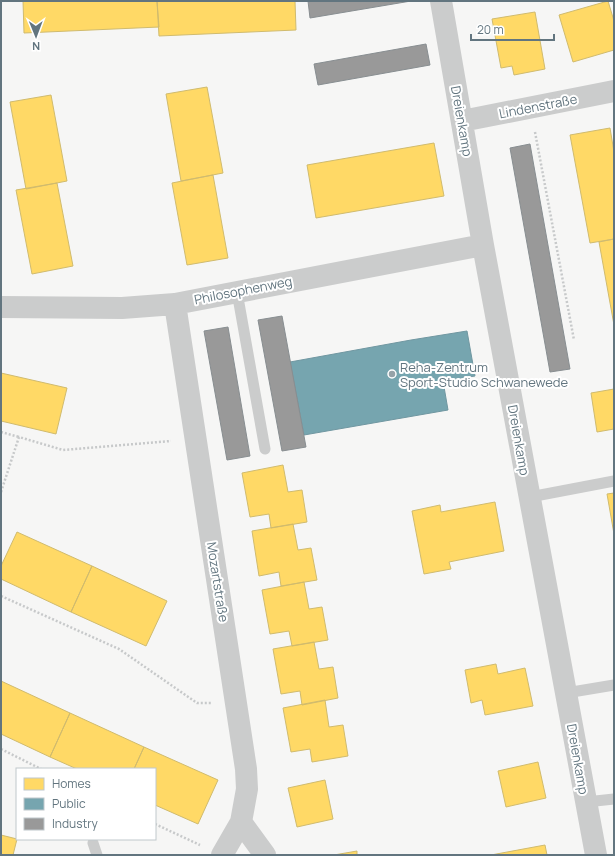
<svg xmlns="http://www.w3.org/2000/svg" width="615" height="856" font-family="Manrope,sans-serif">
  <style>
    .homes { fill: #ffd966; stroke: #d0bb6e }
    .public { fill: #76a5af; stroke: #7097a1 }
    .industry { fill: #999; stroke: #888e91 }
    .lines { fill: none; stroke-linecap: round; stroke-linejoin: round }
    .path { stroke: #c7c9ca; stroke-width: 2.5; stroke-dasharray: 2 2; stroke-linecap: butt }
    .lane { stroke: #cbcccc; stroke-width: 11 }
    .street { stroke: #cbcccc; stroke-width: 22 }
    .poi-dot { fill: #96a2a8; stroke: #fff; stroke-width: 1.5 }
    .labels { text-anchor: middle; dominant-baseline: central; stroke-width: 4; stroke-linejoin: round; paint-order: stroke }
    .street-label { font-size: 13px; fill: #62757f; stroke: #fff }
    .poi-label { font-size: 13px; fill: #62757f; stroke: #fff; text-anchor: start }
  </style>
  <rect width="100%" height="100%" fill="#f6f6f5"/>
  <path class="homes" d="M 23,1 L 157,1 L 159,27 L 24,33 Z
    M 157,1 L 295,1 L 296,30 L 159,36 Z
    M 608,1 L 614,21 L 614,50 L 573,62 L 559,15 Z
    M 535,12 L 545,69 L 514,75 L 512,66 L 501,68 L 492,19 Z
    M 207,87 L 223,173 L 181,181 L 166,94 Z
    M 51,95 L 67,181 L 26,189 L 10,102 Z
    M 610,128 L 614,152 L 614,239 L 590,243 L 570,135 Z
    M 434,143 L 444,196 L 316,218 L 307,165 Z
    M 213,175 L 228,258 L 187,265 L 172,183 Z
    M 57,183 L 73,266 L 32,274 L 16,190 Z
    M 614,239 L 614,325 L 599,242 Z
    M 1,373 L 67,388 L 56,434 L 1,421 Z
    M 614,389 L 614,429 L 597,432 L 591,393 Z
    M 283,465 L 288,492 L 302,490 L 307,522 L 271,528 L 269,514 L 250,517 L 242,473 Z
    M 614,493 L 614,534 L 607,494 Z
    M 495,502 L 504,551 L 449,562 L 451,569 L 424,574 L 412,511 L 440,505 L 441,512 Z
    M 293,524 L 298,550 L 311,548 L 317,580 L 281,586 L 279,572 L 259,576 L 252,531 Z
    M 17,532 L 92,566 L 71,612 L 1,579 L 1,566 Z
    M 92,566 L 167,601 L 146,646 L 71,612 Z
    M 304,582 L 309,609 L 322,607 L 328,640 L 292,646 L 289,631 L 270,634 L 262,590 Z
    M 314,642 L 319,669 L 333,667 L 338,698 L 302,705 L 300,691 L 281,694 L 273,649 Z
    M 496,664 L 498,674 L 525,668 L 533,706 L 485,715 L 482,700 L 471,703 L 465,670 Z
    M 1,681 L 70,713 L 50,757 L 1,734 Z
    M 325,700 L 329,727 L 343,725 L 348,756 L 312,762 L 310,749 L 291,752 L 283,708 Z
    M 70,713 L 144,747 L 134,769 L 77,769 L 50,757 Z
    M 144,747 L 218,780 L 198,824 L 155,805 L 155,769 L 134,769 Z
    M 538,762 L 546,798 L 506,807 L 498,771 Z
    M 325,780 L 333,819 L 297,827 L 288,788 Z
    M 1,835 L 17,839 L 13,855 L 1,855 Z
    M 545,845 L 547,855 L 491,855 Z
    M 357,851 L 357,855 L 334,855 Z"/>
  <path class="public" d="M 467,331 L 475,376 L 443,381 L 448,410 L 304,435 L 290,362 L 411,340 Z"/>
  <path class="industry" d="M 308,1 L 411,1 L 310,18 Z
    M 426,44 L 430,65 L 318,85 L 314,64 Z
    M 530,144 L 570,369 L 550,372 L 510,148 Z
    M 282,316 L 306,447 L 282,451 L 258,320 Z
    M 228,327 L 250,456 L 227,460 L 204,331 Z"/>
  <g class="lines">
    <path class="path" d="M 535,132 L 574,340
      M 1,432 L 19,437
      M 1,492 L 19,437 L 63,450 L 171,441
      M 1,596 L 119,649 L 197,703 L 211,703
      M 1,749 L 41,769
      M 155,824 L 200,845"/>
    <path class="lane" d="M 237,292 L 265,449
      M 530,497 L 614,481
      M 566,693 L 614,685
      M 586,802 L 614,799
      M 93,843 L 97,855"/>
    <path class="street" d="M 441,1 L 483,245 L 596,855
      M 462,121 L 614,91
      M 175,304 L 246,769 L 247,789 L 241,822 L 222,855
      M 1,307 L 122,308 L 175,304 L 483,245
      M 241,822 L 265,855"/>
  </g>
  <circle class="poi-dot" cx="392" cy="374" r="4"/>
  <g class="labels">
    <g class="street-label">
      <text transform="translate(538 106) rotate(-11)">Lindenstraße</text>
      <text transform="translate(462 121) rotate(80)">Dreienkamp</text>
      <text transform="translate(243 290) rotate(-11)">Philosophenweg</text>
      <text transform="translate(519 440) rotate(80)">Dreienkamp</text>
      <text transform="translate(218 582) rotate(81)">Mozartstraße</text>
      <text transform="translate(578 759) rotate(80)">Dreienkamp</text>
    </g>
    <g class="poi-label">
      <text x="400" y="367">Reha-Zentrum<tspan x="400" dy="15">Sport-Studio Schwanewede</tspan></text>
    </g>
  </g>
  <rect width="615" height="856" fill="none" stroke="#62757f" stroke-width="4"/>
  <rect x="16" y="768" width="140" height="72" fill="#ffffff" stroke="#c0c8cc"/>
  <rect x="24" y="778" width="20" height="12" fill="#ffd966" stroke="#c0c8cc"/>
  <text x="52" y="788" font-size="12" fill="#62757f">Homes</text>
  <rect x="24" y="798" width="20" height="12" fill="#76a5af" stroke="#c0c8cc"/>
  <text x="52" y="808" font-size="12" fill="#62757f">Public</text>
  <rect x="24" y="818" width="20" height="12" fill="#999999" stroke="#c0c8cc"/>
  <text x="52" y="828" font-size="12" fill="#62757f">Industry</text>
  <g transform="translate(36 36) rotate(179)" stroke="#ffffff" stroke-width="3" paint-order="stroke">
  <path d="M0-3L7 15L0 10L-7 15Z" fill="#62757f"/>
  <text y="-6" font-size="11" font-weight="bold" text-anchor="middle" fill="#62757f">N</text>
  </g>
  <path d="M471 34v6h83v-6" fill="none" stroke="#62757f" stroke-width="2"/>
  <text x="477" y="34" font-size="12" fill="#62757f" stroke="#ffffff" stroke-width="3" paint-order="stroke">20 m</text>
</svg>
